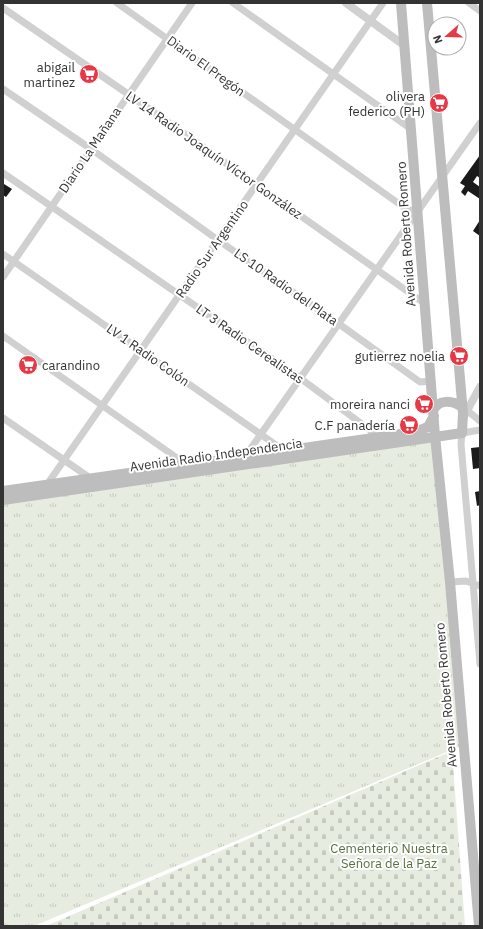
<svg xmlns="http://www.w3.org/2000/svg" width="483" height="929" font-family="'IBM Plex Sans',sans-serif">
  <style>
    .grass { fill: url(#grass-tufts) }
    .cemetery { fill: url(#cemetery-stones) }
    .building { fill: #1a1a1a }
    .lines { fill: none; stroke-linecap: round; stroke-linejoin: round }
    .minor { stroke: #d0d0d0; stroke-width: 7 }
    .tertiary { stroke: #d0d0d0; stroke-width: 8 }
    .secondary { stroke: #bdbdbd; stroke-width: 10 }
    .labels { text-anchor: middle; dominant-baseline: central; stroke-width: 4; stroke-linejoin: round; paint-order: stroke }
    .street-label { font-size: 13px; fill: #333; stroke: #fff }
    .poi-label { font-size: 13px; fill: #333; stroke: #fff; text-anchor: end }
    .park-label { font-size: 13px; fill: #56703f; stroke: #fff }
  </style>
  <defs>
    <pattern id="grass-tufts" width="24" height="20" patternUnits="userSpaceOnUse"><rect width="24" height="20" fill="#e6ecdf"/><path d="M3 7l-1-3M5 7V3M7 7l1-3M15 17l-1-3M17 17v-4M19 17l1-3" fill="none" stroke="#c6cbc0"/></pattern>
    <pattern id="cemetery-stones" width="16" height="16" patternUnits="userSpaceOnUse"><rect width="16" height="16" fill="#e6ecdf"/><path d="M2 7V4a2 2 0 0 1 4 0v3zM10 15v-3a2 2 0 0 1 4 0v3z" fill="#c6cbc0"/></pattern>
  </defs>
  <rect width="100%" height="100%" fill="#fff"/>
  <path class="grass" d="M 433,440 L 461,746 L 34,926 L 3,926 L 3,501 Z"/>
  <path class="cemetery" d="M 452,751 L 465,926 L 46,926 Z"/>
  <path class="building" d="M 480,155 L 480,178 L 477,176 L 473,182 L 480,187 L 480,199 L 468,191 L 465,196 L 461,192 L 465,186 L 460,183 Z
    M 4,184 L 12,189 L 6,197 L 3,195 L 3,185 Z
    M 480,220 L 480,236 L 473,231 Z
    M 480,447 L 480,468 L 473,469 L 471,448 Z
    M 480,491 L 480,505 L 477,506 L 475,492 Z"/>
  <g class="lines">
    <path class="minor" d="M 117,3 L 405,208 L 417,212
      M 233,3 L 411,129
      M 469,3 L 480,11
      M 3,8 L 128,94 L 424,303
      M 3,89 L 91,149 L 218,240 L 339,324 L 420,382 L 431,381
      M 3,173 L 300,378 L 370,430 L 376,437
      M 3,254 L 286,452
      M 3,277 L 192,3
      M 3,336 L 187,465
      M 463,407 L 480,421
      M 3,418 L 93,480
      M 480,430 L 462,433 L 461,444 L 480,664
      M 244,458 L 480,123
      M 46,486 L 383,3
      M 450,582 L 466,581 L 480,586"/>
    <path class="tertiary" d="M 346,3 L 405,46
      M 463,418 L 480,387"/>
    <path class="secondary" d="M 401,3 L 435,436 L 450,582 L 479,926
      M 433,411 C 438,399 452,400 462,407
      M 3,491 L 415,432 L 428,427 L 434,416
      M 3,500 L 462,433 L 463,413 L 427,3"/>
  </g>
  <defs>
    <symbol id="supermarket-disc" viewBox="-11 -11 22 22"><circle r="9.5" fill="#e63946" stroke="#fff"/><path d="M-6-5.5h2.5l.6 2H6L4.5 2H-2.5L-4.4-4H-6ZM-1.5 3.2a1.3 1.3 0 1 0 .1 0ZM3 3.2a1.3 1.3 0 1 0 .1 0Z" fill="#fff"/></symbol>
  </defs>
  <g fill-rule="evenodd">
    <use href="#supermarket-disc" x="78" y="63" width="22" height="22"/>
    <use href="#supermarket-disc" x="428" y="92" width="22" height="22"/>
    <use href="#supermarket-disc" x="448" y="345" width="22" height="22"/>
    <use href="#supermarket-disc" x="17" y="354" width="22" height="22"/>
    <use href="#supermarket-disc" x="413" y="393" width="22" height="22"/>
    <use href="#supermarket-disc" x="398" y="414" width="22" height="22"/>
  </g>
  <g class="labels">
    <g class="street-label">
      <text transform="translate(206 66) rotate(36)">Diario El Pregón</text>
      <text transform="translate(90 150) rotate(-56)">Diario La Mañana</text>
      <text transform="translate(214 155) rotate(35)">LV 14 Radio Joaquín Víctor González</text>
      <text transform="translate(406 234) rotate(-94)">Avenida Roberto Romero</text>
      <text transform="translate(212 249) rotate(-55)">Radio Sur Argentino</text>
      <text transform="translate(286 287) rotate(35)">LS 10 Radio del Plata</text>
      <text transform="translate(250 344) rotate(35)">LT 3 Radio Cerealistas</text>
      <text transform="translate(148 355) rotate(35)">LV 1 Radio Colón</text>
      <text transform="translate(216 455) rotate(-8)">Avenida Radio Independencia</text>
      <text transform="translate(446 695) rotate(-95)">Avenida Roberto Romero</text>
    </g>
    <g class="poi-label">
      <text x="75" y="67">abigail<tspan x="75" dy="15">martinez</tspan></text>
      <text x="425" y="96">olivera<tspan x="425" dy="15">federico (PH)</tspan></text>
      <text x="445" y="356">gutierrez noelia</text>
      <text x="42" y="365" text-anchor="start">carandino</text>
      <text x="410" y="404">moreira nanci</text>
      <text x="395" y="425">C.F panadería</text>
    </g>
    <g class="park-label">
      <text x="389" y="848">Cementerio Nuestra<tspan x="389" dy="15">Señora de la Paz</tspan></text>
    </g>
  </g>
  <rect width="483" height="929" fill="none" stroke="#333333" stroke-width="8"/>
  <g transform="translate(447 36) rotate(250)"><circle r="19" fill="#ffffff" stroke="#adadad"/>
  <path d="M0-3L7 15L0 10L-7 15Z" fill="#e63946"/>
  <text y="-6" font-size="11" font-weight="bold" text-anchor="middle" fill="#333333">N</text>
  </g>
</svg>
